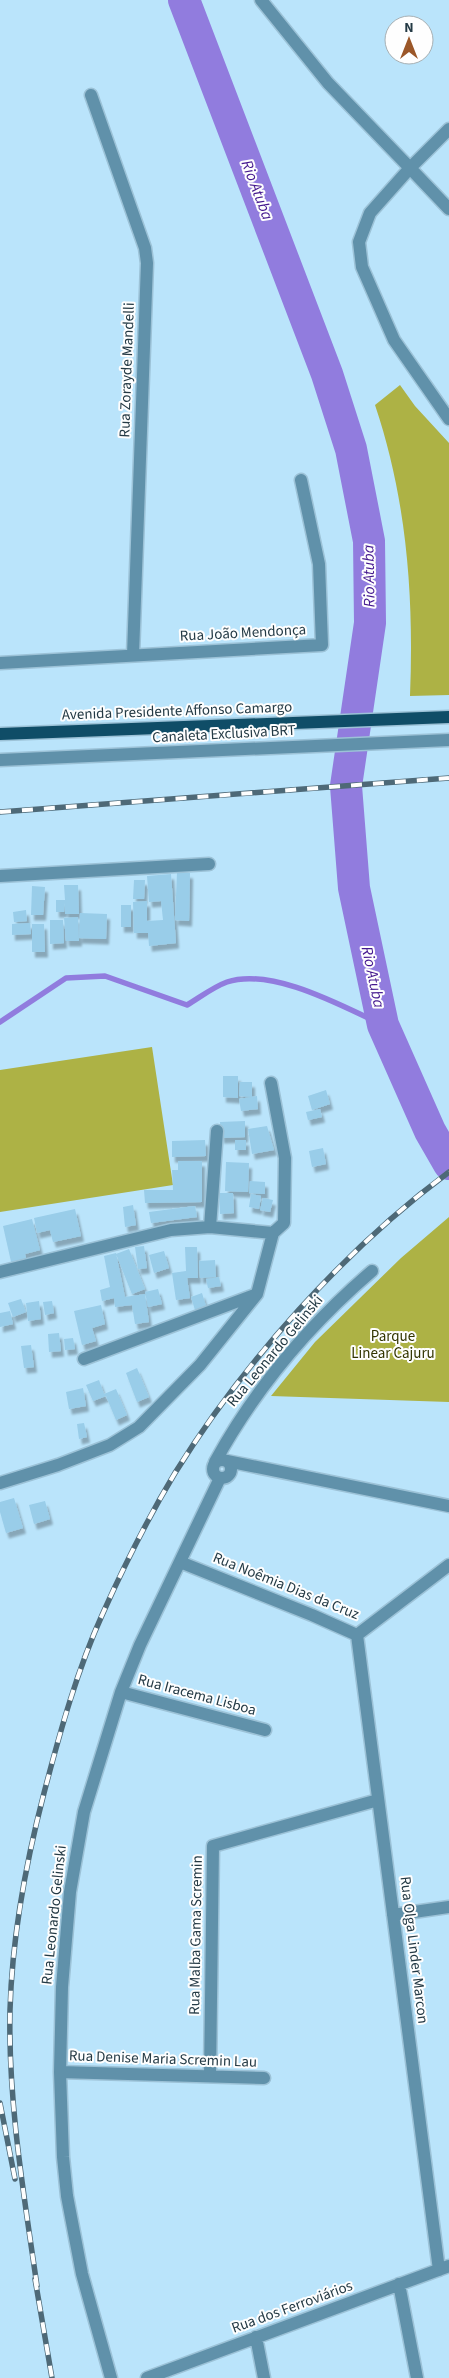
<svg xmlns="http://www.w3.org/2000/svg" width="449" height="2378" font-family="'Source Sans 3',sans-serif">
  <style>
    .green { fill: #adb245 }
    .lines { fill: none; stroke-linecap: round; stroke-linejoin: round }
    .stream { stroke: #917cde; stroke-width: 5.5 }
    .river { stroke: #917cde; stroke-width: 32 }
    .building { fill: #99cde9; filter: url(#shadow) }
    .minor-casing { stroke: #9cc2d7; stroke-width: 15 }
    .major-casing { stroke: #9cc2d7; stroke-width: 15 }
    .minor { stroke: #6091aa; stroke-width: 12 }
    .major { stroke: #0f4d67; stroke-width: 12 }
    .rail-casing { stroke: #4e6977; stroke-width: 5.5 }
    .rail { stroke: #fefefe; stroke-width: 4; stroke-dasharray: 11; stroke-linecap: butt }
    .labels { text-anchor: middle; dominant-baseline: central; stroke-width: 4; stroke-linejoin: round; paint-order: stroke }
    .street-label { font-size: 15px; fill: #243a45; stroke: #fefefe }
    .park-label { font-size: 15px; fill: #323400; stroke: #fefefe }
    .water-label { font-size: 16px; font-style: italic; fill: #44188e; stroke: #fefefe }
  </style>
  <defs>
    <filter id="shadow"><feDropShadow dx="3" dy="5.5" stdDeviation="1" flood-color="#0004"/></filter>
  </defs>
  <rect width="100%" height="100%" fill="#bae4fb"/>
  <path class="green" d="M 400,385 L 415,406 L 449,443 L 449,695 L 410,696 C 414,597 407,500 375,405 Z
    M 152,1047 L 173,1185 L 0,1212 L 0,1070 Z
    M 449,1217 L 449,1402 L 271,1396 L 315,1342 L 401,1258 Z"/>
  <g class="lines">
    <path class="stream" d="M 0,1022 L 66,978 L 105,976 L 187,1005 C 199,998 213,987 227,982 C 272,967 342,1006 383,1025"/>
    <path class="river" d="M 184,0 L 327,374 L 351,449 L 369,541 L 370,623 L 346,786 L 354,888 L 383,1025 L 430,1131 L 449,1164"/>
  </g>
  <path class="building" d="M 177,872 L 190,873 L 189,921 L 175,920 Z
    M 171,874 L 176,943 L 149,946 L 148,933 L 134,933 L 133,902 L 147,901 L 147,921 L 163,920 L 161,901 L 149,902 L 147,876 Z
    M 134,880 L 145,880 L 144,899 L 133,899 Z
    M 64,885 L 78,885 L 79,914 L 65,914 L 65,903 L 64,912 L 56,912 L 56,900 L 65,900 Z
    M 32,886 L 45,887 L 43,915 L 31,915 Z
    M 121,905 L 131,905 L 131,927 L 121,927 Z
    M 26,910 L 27,921 L 14,922 L 13,912 Z
    M 80,913 L 107,914 L 106,939 L 79,938 Z
    M 78,917 L 79,941 L 66,941 L 64,918 Z
    M 50,920 L 63,920 L 64,943 L 50,944 Z
    M 30,923 L 31,934 L 12,935 L 12,924 Z
    M 32,924 L 44,924 L 45,952 L 32,952 Z
    M 223,1076 L 238,1076 L 238,1098 L 223,1097 Z
    M 240,1082 L 252,1082 L 252,1097 L 239,1096 Z
    M 326,1090 L 330,1104 L 312,1110 L 308,1096 Z
    M 257,1096 L 258,1109 L 241,1111 L 239,1099 Z
    M 320,1109 L 322,1117 L 308,1120 L 306,1112 Z
    M 245,1121 L 245,1137 L 221,1138 L 220,1122 Z
    M 267,1126 L 274,1150 L 252,1154 L 248,1129 Z
    M 205,1140 L 206,1156 L 172,1157 L 172,1141 Z
    M 235,1140 L 246,1140 L 246,1150 L 235,1150 Z
    M 323,1148 L 326,1164 L 312,1167 L 309,1151 Z
    M 178,1161 L 202,1161 L 202,1202 L 145,1203 L 144,1190 L 173,1190 L 172,1170 L 178,1170 Z
    M 226,1162 L 249,1163 L 248,1192 L 225,1191 Z
    M 250,1181 L 265,1182 L 265,1194 L 249,1193 Z
    M 219,1193 L 233,1193 L 234,1213 L 220,1214 Z
    M 251,1194 L 261,1196 L 259,1209 L 249,1207 Z
    M 263,1198 L 273,1200 L 270,1212 L 260,1210 Z
    M 133,1205 L 136,1225 L 125,1227 L 123,1207 Z
    M 195,1206 L 197,1217 L 151,1223 L 149,1212 Z
    M 75,1209 L 81,1236 L 53,1242 L 50,1230 L 37,1233 L 34,1218 Z
    M 32,1219 L 40,1250 L 25,1254 L 27,1262 L 12,1266 L 3,1226 Z
    M 144,1246 L 147,1268 L 138,1269 L 135,1247 Z
    M 185,1247 L 197,1247 L 198,1278 L 187,1278 L 190,1298 L 176,1300 L 172,1273 L 186,1271 Z
    M 129,1249 L 145,1289 L 132,1294 L 116,1254 Z
    M 164,1251 L 169,1268 L 154,1273 L 149,1255 Z
    M 116,1253 L 125,1297 L 145,1294 L 149,1322 L 135,1324 L 132,1305 L 115,1307 L 114,1298 L 102,1301 L 100,1290 L 110,1287 L 104,1256 Z
    M 215,1260 L 216,1277 L 200,1278 L 199,1261 Z
    M 219,1277 L 221,1286 L 208,1288 L 206,1279 Z
    M 158,1289 L 162,1304 L 148,1307 L 145,1292 Z
    M 202,1293 L 206,1306 L 195,1310 L 191,1297 Z
    M 21,1299 L 26,1312 L 13,1317 L 8,1303 Z
    M 39,1301 L 41,1319 L 28,1321 L 26,1303 Z
    M 52,1301 L 54,1313 L 45,1315 L 43,1302 Z
    M 101,1305 L 105,1324 L 92,1328 L 96,1341 L 82,1345 L 74,1311 Z
    M 10,1311 L 13,1324 L 0,1327 L 0,1313 Z
    M 59,1333 L 61,1351 L 49,1352 L 48,1334 Z
    M 73,1338 L 75,1349 L 65,1350 L 64,1339 Z
    M 31,1345 L 34,1367 L 24,1368 L 21,1346 Z
    M 137,1368 L 149,1397 L 137,1402 L 126,1373 Z
    M 99,1380 L 104,1394 L 116,1389 L 127,1415 L 116,1420 L 106,1396 L 93,1401 L 86,1385 Z
    M 83,1388 L 86,1406 L 69,1409 L 66,1392 Z
    M 84,1423 L 87,1437 L 79,1439 L 77,1424 Z
    M 14,1498 L 23,1528 L 6,1533 L 0,1512 L 0,1502 Z
    M 45,1501 L 50,1519 L 34,1524 L 29,1505 Z"/>
  <g class="lines">
    <defs>
      <path id="minor" d="M 261,0 L 328,83 L 410,168 L 370,213 L 359,242 L 362,267 L 394,340 L 449,419
        M 91,95 L 145,248 L 147,263 L 133,655
        M 449,129 L 410,168 L 449,209
        M 0,663 L 322,645 L 319,564 L 301,480
        M 0,760 L 449,740
        M 0,876 L 209,864
        M 210,1227 L 217,1131
        M 0,1272 L 171,1230 L 210,1227 L 273,1233 L 284,1223 L 285,1158 L 271,1083
        M 84,1359 L 257,1294
        M213 1469a9 9 0 1 1 18 0a9 9 0 1 1-18 0Z
        M 227,1461 L 449,1506
        M 215,1462 C 255,1389 309,1325 372,1271
        M 0,1483 L 58,1465 L 110,1445 L 139,1427 L 200,1365 L 257,1294 L 273,1233
        M 180,1562 L 312,1615 L 357,1635 L 449,1565
        M 357,1635 L 439,2270
        M 121,1692 L 265,1730
        M 393,1915 L 449,1907
        M 60,2072 L 264,2078
        M 210,2076 L 213,1846 L 378,1800
        M 399,2284 L 417,2378
        M 256,2337 L 264,2378
        M 111,2378 L 82,2274 L 67,2196 L 63,2157 L 60,2072 L 62,1987 L 70,1892 L 84,1812 L 121,1692 L 140,1645 L 220,1478
        M 147,2378 L 449,2266"/>
      <path id="major" d="M 0,734 L 449,717"/>
    </defs>
    <use href="#minor" class="minor-casing"/>
    <use href="#major" class="major-casing"/>
    <use href="#minor" class="minor"/>
    <use href="#major" class="major"/>
    <defs>
      <path id="rail" d="M 0,812 L 449,778
        M 0,2103 L 15,2179
        M 35,2279 L 52,2378
        M 37,2286 C 24,2195 8,2103 10,2010 C 12,1939 26,1862 44,1793 C 60,1732 77,1670 103,1613 C 124,1566 148,1518 175,1473 C 243,1363 345,1249 449,1172"/>
    </defs>
    <use href="#rail" class="rail-casing"/>
    <use href="#rail" class="rail"/>
  </g>
  <g class="labels">
    <g class="street-label">
      <text transform="translate(127 370) rotate(-88)">Rua Zorayde Mandelli</text>
      <text transform="translate(243 633) rotate(-3)">Rua João Mendonça</text>
      <text transform="translate(177 711) rotate(-2)">Avenida Presidente Affonso Camargo</text>
      <text transform="translate(224 734) rotate(-3)">Canaleta Exclusiva BRT</text>
      <text transform="translate(275 1351) rotate(-50)">Rua Leonardo Gelinski</text>
      <text transform="translate(286 1586) rotate(22)">Rua Noêmia Dias da Cruz</text>
      <text transform="translate(197 1695) rotate(15)">Rua Iracema Lisboa</text>
      <text transform="translate(54 1915) rotate(-84)">Rua Leonardo Gelinski</text>
      <text transform="translate(196 1935) rotate(-89)">Rua Malba Gama Scremin</text>
      <text transform="translate(414 1950) rotate(83)">Rua Olga Linder Marcon</text>
      <text transform="translate(163 2059) rotate(2)">Rua Denise Maria Scremin Lau</text>
      <text transform="translate(292 2307) rotate(-20)">Rua dos Ferroviários</text>
    </g>
    <g class="park-label">
      <text x="393" y="1336">Parque<tspan x="393" dy="17">Linear Cajuru</tspan></text>
    </g>
    <g class="water-label">
      <text transform="translate(257 190) rotate(69)">Rio Atuba</text>
      <text transform="translate(369 576) rotate(-91)">Rio Atuba</text>
      <text transform="translate(373 977) rotate(78)">Rio Atuba</text>
    </g>
  </g>
  <g transform="translate(409 40)"><circle r="24" fill="#fefefe" stroke="#a7b0b4"/>
  <path d="M0-4L9 19L0 12L-9 19Z" fill="#9b5729"/>
  <text y="-8" font-size="14" font-weight="bold" text-anchor="middle" fill="#243a45">N</text>
  </g>
</svg>
